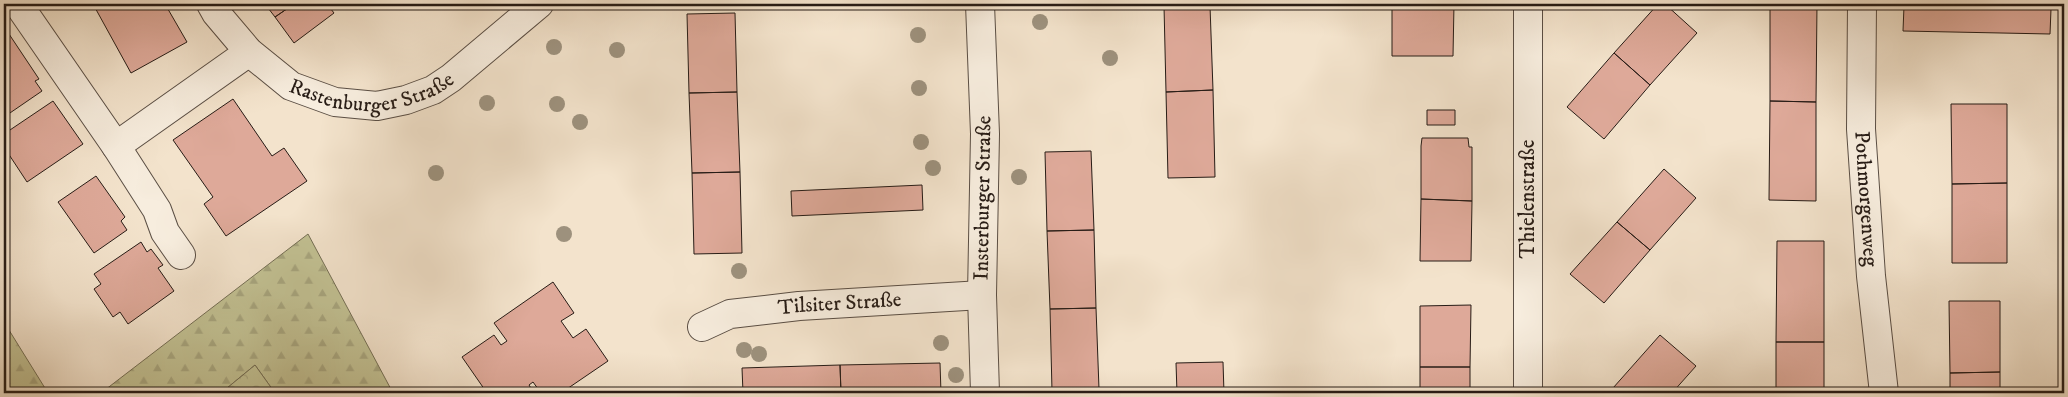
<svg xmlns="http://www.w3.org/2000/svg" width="2068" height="397" font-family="'IM FELL DW Pica',serif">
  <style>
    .forest { fill: url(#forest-firs); stroke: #746e54 }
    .park { fill: url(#park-crowns); stroke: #746e54 }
    .building { fill: #dea999; stroke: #271c16 }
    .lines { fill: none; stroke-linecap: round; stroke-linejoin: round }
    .minor-casing { stroke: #5a4e44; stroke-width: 30 }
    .minor { stroke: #f7edde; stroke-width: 28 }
    .tree { fill: #9d917d }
    .labels { text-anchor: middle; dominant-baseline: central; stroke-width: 4; stroke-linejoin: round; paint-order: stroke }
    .street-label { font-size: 21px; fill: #271c16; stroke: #f7edde }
  </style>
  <defs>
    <pattern id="forest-firs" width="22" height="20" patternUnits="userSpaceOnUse" patternTransform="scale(1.25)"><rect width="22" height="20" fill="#c2c193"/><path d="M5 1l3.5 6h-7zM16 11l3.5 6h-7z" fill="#a7a57e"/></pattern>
    <pattern id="park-crowns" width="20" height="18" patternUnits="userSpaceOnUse" patternTransform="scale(1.25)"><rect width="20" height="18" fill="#c2c193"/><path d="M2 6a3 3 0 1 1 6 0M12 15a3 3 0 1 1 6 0" fill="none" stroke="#a7a57e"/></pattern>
  </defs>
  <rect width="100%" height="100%" fill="#f3e3cc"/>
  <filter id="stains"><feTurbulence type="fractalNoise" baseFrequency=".004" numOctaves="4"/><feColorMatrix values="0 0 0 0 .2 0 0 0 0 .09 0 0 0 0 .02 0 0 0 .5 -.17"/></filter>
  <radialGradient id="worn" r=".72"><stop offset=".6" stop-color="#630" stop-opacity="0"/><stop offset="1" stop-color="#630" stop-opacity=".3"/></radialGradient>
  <path class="forest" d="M 308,234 L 393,393 L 275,393 L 255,365 L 221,393 L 101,393 Z
    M 4,322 L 48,393 L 4,393 Z"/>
  <path class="park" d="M 255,365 L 275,393 L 221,393 Z"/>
  <path class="building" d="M 93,4 L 165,4 L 187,42 L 131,73 Z
    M 265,4 L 294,4 L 275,17 Z
    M 294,4 L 327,4 L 334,13 L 294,43 L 275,17 Z
    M 1163,4 L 1210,4 L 1210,6 L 1164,6 Z
    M 1392,4 L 1454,4 L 1453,56 L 1392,56 Z
    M 1658,4 L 1665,4 L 1697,33 L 1650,85 L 1614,53 Z
    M 1770,4 L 1817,4 L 1816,102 L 1770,101 Z
    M 1164,6 L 1210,6 L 1213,90 L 1166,92 Z
    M 1904,6 L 2051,9 L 2050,34 L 1903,31 Z
    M 735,13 L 737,92 L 689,93 L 687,14 Z
    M 9,34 L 39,79 L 35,81 L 42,91 L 7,115 L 4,111 L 4,38 Z
    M 1614,53 L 1650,85 L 1604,139 L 1567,107 Z
    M 1213,90 L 1215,177 L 1168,178 L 1166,92 Z
    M 737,92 L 740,172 L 692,173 L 689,93 Z
    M 233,99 L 272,156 L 284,148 L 307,181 L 226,236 L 204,204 L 213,197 L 173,140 Z
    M 53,101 L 83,144 L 27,182 L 4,147 L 4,134 Z
    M 1770,101 L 1816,102 L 1816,201 L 1769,200 Z
    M 1951,104 L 2007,104 L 2007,183 L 1952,184 Z
    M 1427,110 L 1455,110 L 1455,125 L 1427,125 Z
    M 1422,138 L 1468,138 L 1469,147 L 1472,147 L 1472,201 L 1421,199 L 1421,146 Z
    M 1091,151 L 1094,230 L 1047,231 L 1045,152 Z
    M 1664,169 L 1696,198 L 1650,250 L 1617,222 Z
    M 740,172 L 742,253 L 694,254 L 692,173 Z
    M 96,176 L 125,217 L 121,221 L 127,230 L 94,253 L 58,202 Z
    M 2007,183 L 2007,263 L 1952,263 L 1952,184 Z
    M 922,185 L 923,210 L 792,216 L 791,191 Z
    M 1421,199 L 1472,201 L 1471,261 L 1420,261 Z
    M 1617,222 L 1650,250 L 1604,303 L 1570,274 Z
    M 1094,230 L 1096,308 L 1050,309 L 1047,231 Z
    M 1777,241 L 1824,241 L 1824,342 L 1776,342 Z
    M 141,242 L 147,252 L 151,249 L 163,265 L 158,268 L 174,291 L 128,324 L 120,312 L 113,317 L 94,289 L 101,284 L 94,274 Z
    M 553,282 L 574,313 L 561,321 L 573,338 L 586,329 L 608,361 L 561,393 L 541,393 L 533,382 L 529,385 L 534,393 L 487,393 L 462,357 L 494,335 L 501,345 L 507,341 L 494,323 Z
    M 1949,301 L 2000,301 L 2000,372 L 1950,373 Z
    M 1471,305 L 1470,367 L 1420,367 L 1420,306 Z
    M 1096,308 L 1099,389 L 1052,391 L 1050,309 Z
    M 1660,335 L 1696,366 L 1672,393 L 1619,393 L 1613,388 Z
    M 1776,342 L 1824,342 L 1824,393 L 1776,393 Z
    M 1223,362 L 1224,393 L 1177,393 L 1176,363 Z
    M 940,363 L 941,393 L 841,393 L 840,365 Z
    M 840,365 L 841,393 L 743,393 L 742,368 Z
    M 1420,367 L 1470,367 L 1470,393 L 1420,393 Z
    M 2000,372 L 2000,393 L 1950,393 L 1950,373 Z"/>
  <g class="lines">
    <defs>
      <g id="minor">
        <path d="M 18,4 L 116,146 L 157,210 L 165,232 L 181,255"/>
        <path id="s1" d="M 211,4 L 216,13 L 249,52 L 291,86 L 335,102 L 377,106 L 406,100 L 433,90 L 451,78 L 539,4"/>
        <path d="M 980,4 L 985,134 L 982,295 L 985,393"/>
        <path id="s2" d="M 1862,4 L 1861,129 L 1871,276 L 1884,393"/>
        <path d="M 116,146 L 249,52"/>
        <path id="s3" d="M 702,327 L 730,314 L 799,306 L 982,295"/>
        <path d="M 1528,393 L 1528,4"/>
      </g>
    </defs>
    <use href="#minor" class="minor-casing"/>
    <use href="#minor" class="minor"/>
  </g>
  <g class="tree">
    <circle cx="1040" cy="22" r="8"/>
    <circle cx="918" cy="35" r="8"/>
    <circle cx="554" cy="47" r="8"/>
    <circle cx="617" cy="50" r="8"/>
    <circle cx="1110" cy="58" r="8"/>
    <circle cx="919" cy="88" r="8"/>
    <circle cx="487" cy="103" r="8"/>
    <circle cx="557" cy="104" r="8"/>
    <circle cx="580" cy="122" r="8"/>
    <circle cx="921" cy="142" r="8"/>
    <circle cx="933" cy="168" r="8"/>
    <circle cx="436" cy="173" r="8"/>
    <circle cx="1019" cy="177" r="8"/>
    <circle cx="564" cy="234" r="8"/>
    <circle cx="739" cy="271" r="8"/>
    <circle cx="941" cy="343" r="8"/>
    <circle cx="744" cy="350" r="8"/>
    <circle cx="759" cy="354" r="8"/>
    <circle cx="956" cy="375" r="8"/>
  </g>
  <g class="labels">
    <g class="street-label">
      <text stroke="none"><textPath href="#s1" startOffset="200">Rastenburger Straße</textPath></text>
      <text transform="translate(983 198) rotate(-89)">Insterburger Straße</text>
      <text transform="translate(1528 199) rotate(-90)">Thielenstraße</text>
      <text stroke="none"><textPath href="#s2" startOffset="195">Pothmorgenweg</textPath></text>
      <text stroke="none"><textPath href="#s3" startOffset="141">Tilsiter Straße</textPath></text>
    </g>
  </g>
  <rect width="2068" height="397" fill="none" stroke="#f3e3cc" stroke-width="20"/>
  <rect x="5" y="5" width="2058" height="387" fill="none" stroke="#271c16" stroke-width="2.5"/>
  <rect x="10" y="10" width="2048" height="377" fill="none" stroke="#271c16"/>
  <rect width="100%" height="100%" filter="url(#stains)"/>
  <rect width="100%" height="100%" fill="url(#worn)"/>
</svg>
